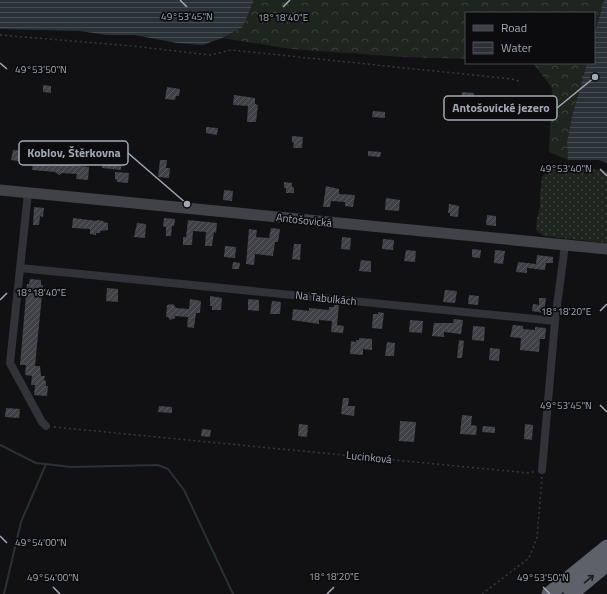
<svg xmlns="http://www.w3.org/2000/svg" width="607" height="594" font-family="'Titillium Web',sans-serif">
  <style>
    .grass { fill: url(#grass-dots) }
    .forest { fill: url(#forest-crowns) }
    .water { fill: url(#water-rules) }
    .lines { fill: none; stroke-linecap: round; stroke-linejoin: round }
    .stream { stroke: #2a3238; stroke-width: 2 }
    .building { fill: url(#building-hatch) }
    .path { stroke: #383a3f; stroke-width: 1.5; stroke-dasharray: 2 3; stroke-linecap: butt }
    .street { stroke: #323338; stroke-width: 8 }
    .secondary { stroke: #404248; stroke-width: 11 }
    .highway { stroke: #5e6169; stroke-width: 15 }
    .oneway { stroke: #1c1d20 }
    .ticks { fill: none; stroke: #a2a8b4; stroke-width: 1.5 }
    .labels { text-anchor: middle; dominant-baseline: central; stroke-width: 3.5; stroke-linejoin: round; paint-order: stroke }
    .street-label { font-size: 11px; fill: #a2a8b4; stroke: #0c0c0e }
    .ticks-label { font-size: 10px; text-anchor: middle; fill: #a2a8b4; stroke: #0c0c0e; stroke-width: 3.5; stroke-linejoin: round; paint-order: stroke }
    .leader { fill: none; stroke: #a2a8b4; stroke-width: 1.5 }
    .callout-dot { fill: #a2a8b4; stroke: #0c0c0e; stroke-width: 1.5 }
    .callout { fill: #0c0c0e; stroke: #a2a8b4; stroke-width: 1.5 }
    .callout-label { font-size: 12px; text-anchor: middle; font-weight: bold; fill: #a2a8b4 }
  </style>
  <defs>
    <pattern id="grass-dots" width="8" height="8" patternUnits="userSpaceOnUse"><rect width="8" height="8" fill="#1d251e"/><path d="M2 2h.1M6 6h.1" fill="none" stroke="#3b423c" stroke-width="1.8" stroke-linecap="round"/></pattern>
    <pattern id="forest-crowns" width="20" height="18" patternUnits="userSpaceOnUse"><rect width="20" height="18" fill="#1d251e"/><path d="M2 6a3 3 0 1 1 6 0M12 15a3 3 0 1 1 6 0" fill="none" stroke="#3b423c"/></pattern>
    <pattern id="water-rules" width="6" height="5" patternUnits="userSpaceOnUse"><rect width="6" height="5" fill="#2a3238"/><path d="M0 2.5h6" fill="none" stroke="#464d52"/></pattern>
    <pattern id="building-hatch" width="6" height="6" patternUnits="userSpaceOnUse"><rect width="6" height="6" fill="#404146"/><path d="M-1 1l2-2M0 6l6-6M5 7l2-2" fill="none" stroke="#585a5e"/></pattern>
  </defs>
  <rect width="100%" height="100%" fill="#111113"/>
  <path class="grass" d="M 557,165 L 607,171 L 607,243 L 543,236 L 536,230 L 537,218 L 540,206 L 540,195 L 542,177 L 547,171 Z"/>
  <path class="forest" d="M 254,0 L 604,0 L 594,36 L 594,13 L 466,13 L 466,59 L 403,57 L 291,49 L 222,38 L 243,27 Z
    M 533,63 L 587,63 L 572,116 L 567,142 L 568,160 L 549,152 L 552,88 Z"/>
  <path class="water" d="M 0,0 L 254,0 L 243,27 L 222,38 L 203,45 L 177,43 L 134,35 L 107,35 L 80,31 L 0,29 Z
    M 604,0 L 607,0 L 607,163 L 599,160 L 568,160 L 567,142 L 572,116 L 587,63 L 594,63 L 594,36 Z"/>
  <g class="lines">
    <path class="stream" d="M 0,445 L 36,463 L 72,467 L 158,465 L 168,469 L 184,490 L 233,594
      M 4,594 L 21,522 L 46,464"/>
  </g>
  <path class="building" d="M 43,85 L 51,86 L 51,93 L 43,92 Z
    M 167,87 L 180,89 L 179,96 L 176,96 L 175,100 L 165,99 Z
    M 462,92 L 474,93 L 474,100 L 461,99 Z
    M 234,95 L 255,98 L 255,104 L 258,105 L 256,122 L 247,122 L 248,106 L 233,105 Z
    M 373,111 L 385,112 L 385,118 L 372,117 Z
    M 206,127 L 218,128 L 217,135 L 206,133 Z
    M 292,136 L 303,137 L 302,148 L 293,148 L 294,143 L 292,142 Z
    M 13,150 L 26,151 L 25,157 L 38,158 L 38,154 L 46,155 L 45,165 L 56,166 L 56,163 L 89,167 L 88,180 L 76,179 L 77,174 L 62,173 L 59,175 L 55,172 L 32,170 L 33,163 L 11,160 Z
    M 368,151 L 381,152 L 380,157 L 368,156 Z
    M 104,155 L 122,159 L 121,170 L 102,168 Z
    M 160,160 L 167,160 L 166,168 L 170,168 L 169,178 L 158,177 Z
    M 115,172 L 129,173 L 128,183 L 117,182 L 117,180 L 115,179 Z
    M 284,182 L 292,183 L 292,187 L 294,188 L 294,193 L 286,193 L 286,188 L 284,188 Z
    M 326,186 L 339,189 L 339,194 L 355,195 L 353,207 L 345,206 L 345,202 L 331,201 L 330,207 L 323,207 Z
    M 224,190 L 233,191 L 232,201 L 223,200 Z
    M 386,198 L 400,200 L 399,211 L 385,210 Z
    M 449,204 L 459,206 L 458,217 L 450,216 L 450,213 L 448,213 Z
    M 34,207 L 44,208 L 43,217 L 40,216 L 39,225 L 33,225 Z
    M 487,215 L 496,216 L 496,226 L 486,225 Z
    M 73,218 L 97,221 L 97,220 L 104,221 L 103,222 L 108,223 L 108,230 L 100,231 L 100,233 L 96,233 L 96,235 L 90,234 L 90,229 L 72,228 Z
    M 164,218 L 175,219 L 174,226 L 172,226 L 171,236 L 166,236 L 166,227 L 164,227 L 163,225 Z
    M 188,220 L 217,223 L 216,233 L 214,232 L 212,246 L 205,246 L 206,232 L 193,231 L 192,245 L 183,245 L 183,237 L 186,237 Z
    M 137,223 L 146,224 L 145,238 L 134,237 Z
    M 271,228 L 280,229 L 278,242 L 275,242 L 273,256 L 255,254 L 254,265 L 246,264 L 249,229 L 257,230 L 256,237 L 269,238 Z
    M 342,237 L 351,238 L 350,250 L 341,249 Z
    M 383,239 L 394,240 L 393,250 L 382,249 Z
    M 294,244 L 301,244 L 300,260 L 292,259 Z
    M 225,246 L 236,247 L 235,258 L 224,257 Z
    M 472,249 L 481,250 L 480,258 L 472,257 Z
    M 406,250 L 416,251 L 415,262 L 404,261 Z
    M 495,250 L 505,251 L 503,264 L 494,263 Z
    M 537,255 L 553,257 L 553,263 L 546,263 L 545,270 L 527,268 L 527,273 L 516,272 L 518,262 L 536,264 Z
    M 361,260 L 371,261 L 371,272 L 359,271 Z
    M 233,262 L 240,263 L 239,269 L 232,269 Z
    M 30,279 L 41,280 L 41,285 L 43,285 L 35,366 L 40,366 L 41,376 L 45,376 L 44,380 L 46,381 L 46,386 L 48,386 L 47,396 L 34,395 L 35,385 L 31,385 L 32,376 L 25,375 L 26,365 L 20,365 L 27,284 L 29,284 Z
    M 107,288 L 118,289 L 118,302 L 106,301 Z
    M 445,290 L 457,291 L 455,303 L 443,302 Z
    M 469,295 L 479,296 L 478,305 L 468,304 Z
    M 210,296 L 222,298 L 221,310 L 212,310 L 212,306 L 210,306 Z
    M 539,298 L 546,298 L 544,313 L 532,311 L 533,304 L 539,305 Z
    M 190,299 L 201,301 L 200,313 L 196,313 L 194,328 L 187,327 L 188,317 L 175,316 L 175,318 L 170,320 L 168,317 L 166,317 L 167,305 L 173,304 L 176,308 L 189,309 Z
    M 248,299 L 259,300 L 259,311 L 248,310 Z
    M 272,301 L 281,302 L 280,314 L 270,314 Z
    M 334,305 L 339,305 L 337,325 L 344,326 L 343,333 L 331,332 L 332,321 L 319,320 L 319,324 L 292,320 L 293,309 L 309,311 L 309,308 L 329,310 L 329,307 L 334,307 Z
    M 378,312 L 384,313 L 382,329 L 372,328 L 373,314 L 378,314 Z
    M 454,319 L 463,320 L 461,334 L 444,332 L 444,337 L 432,336 L 434,323 L 453,323 Z
    M 410,320 L 423,321 L 422,333 L 409,332 Z
    M 513,325 L 523,326 L 523,329 L 535,330 L 535,327 L 546,328 L 545,339 L 540,339 L 539,352 L 520,350 L 521,338 L 510,337 Z
    M 473,326 L 485,327 L 484,341 L 472,340 Z
    M 359,338 L 372,339 L 372,350 L 363,349 L 363,355 L 350,354 L 351,341 L 356,342 L 356,340 L 359,340 Z
    M 459,340 L 464,341 L 462,358 L 457,358 Z
    M 387,342 L 395,343 L 394,356 L 385,356 Z
    M 490,348 L 500,349 L 499,361 L 489,360 Z
    M 343,398 L 349,398 L 348,406 L 355,406 L 354,416 L 341,414 Z
    M 159,406 L 172,407 L 172,413 L 158,412 Z
    M 6,408 L 20,409 L 19,418 L 5,417 Z
    M 462,415 L 472,416 L 471,425 L 477,426 L 476,435 L 460,434 Z
    M 400,421 L 416,422 L 414,442 L 399,441 Z
    M 299,424 L 308,425 L 307,437 L 298,436 Z
    M 525,424 L 533,425 L 532,440 L 524,439 Z
    M 483,426 L 495,427 L 495,433 L 482,432 Z
    M 202,429 L 211,430 L 210,437 L 201,436 Z"/>
  <g class="lines">
    <path class="path" d="M 0,35 L 133,46 L 210,55 L 231,50 L 512,79 L 518,81 L 519,85
      M 54,427 L 529,473 L 536,471
      M 482,594 L 529,558 L 537,538 L 542,477"/>
    <path class="street" d="M 28,193 L 10,363 L 42,422 L 46,426
      M 20,268 L 555,321 L 565,245
      M 542,470 L 555,321"/>
    <path class="secondary" d="M 0,190 L 607,249"/>
    <path class="highway" d="M 549,594 L 607,547
      M 571,594 L 607,564"/>
  </g>
  <defs><path id="oneway-shaft" d="M-6 0H5M1.5-3L5.5 0L1.5 3" fill="none" stroke-width="1.6" stroke-linecap="round" stroke-linejoin="round"/></defs>
  <use class="oneway" href="#oneway-shaft" transform="translate(589 579) rotate(-40)"/>
  <path class="ticks" d="M 180,0 L 187,7M 283,7 L 290,0M 0,63 L 7,69M 600,169 L 607,176M 0,300 L 7,293M 600,311 L 607,304M 600,405 L 607,412M 0,536 L 7,543M 53,587 L 60,594M 543,587 L 550,594M 327,594 L 334,587"/>
  <g class="labels">
    <g class="street-label">
      <text transform="translate(304 220) rotate(6)">Antošovická</text>
      <text transform="translate(326 298) rotate(6)">Na Tabulkách</text>
      <text transform="translate(369 457) rotate(6)">Lucinková</text>
    </g>
  </g>
  <g class="ticks-label">
    <text x="187" y="20">49°53'45"N</text>
    <text x="283" y="21">18°18'40"E</text>
    <text x="41" y="73">49°53'50"N</text>
    <text x="566" y="172">49°53'40"N</text>
    <text x="41" y="296">18°18'40"E</text>
    <text x="566" y="315">18°18'20"E</text>
    <text x="566" y="409">49°53'45"N</text>
    <text x="41" y="546">49°54'00"N</text>
    <text x="334" y="580">18°18'20"E</text>
    <text x="53" y="581">49°54'00"N</text>
    <text x="543" y="581">49°53'50"N</text>
  </g>
  <path class="leader" d="M595 77L557 108M187 204L128 153"/>
  <g class="callout-dot">
    <circle cx="595" cy="77" r="4"/>
    <circle cx="187" cy="204" r="4"/>
  </g>
  <g class="callout">
    <rect x="444" y="96" width="113" height="24" rx="4"/>
    <rect x="19" y="141" width="109" height="24" rx="4"/>
  </g>
  <g class="callout-label">
    <text x="501" y="112">Antošovické jezero</text>
    <text x="74" y="157">Koblov, Štěrkovna</text>
  </g>
  <rect x="465" y="12" width="130" height="52" fill="#0c0c0e" stroke="#484a50"/>
  <rect x="473" y="25" width="20" height="6" fill="#404248" stroke="#484a50"/>
  <text x="501" y="32" font-size="12" fill="#a2a8b4">Road</text>
  <rect x="473" y="42" width="20" height="12" fill="url(#water-rules)" stroke="#484a50"/>
  <text x="501" y="52" font-size="12" fill="#a2a8b4">Water</text>
</svg>
